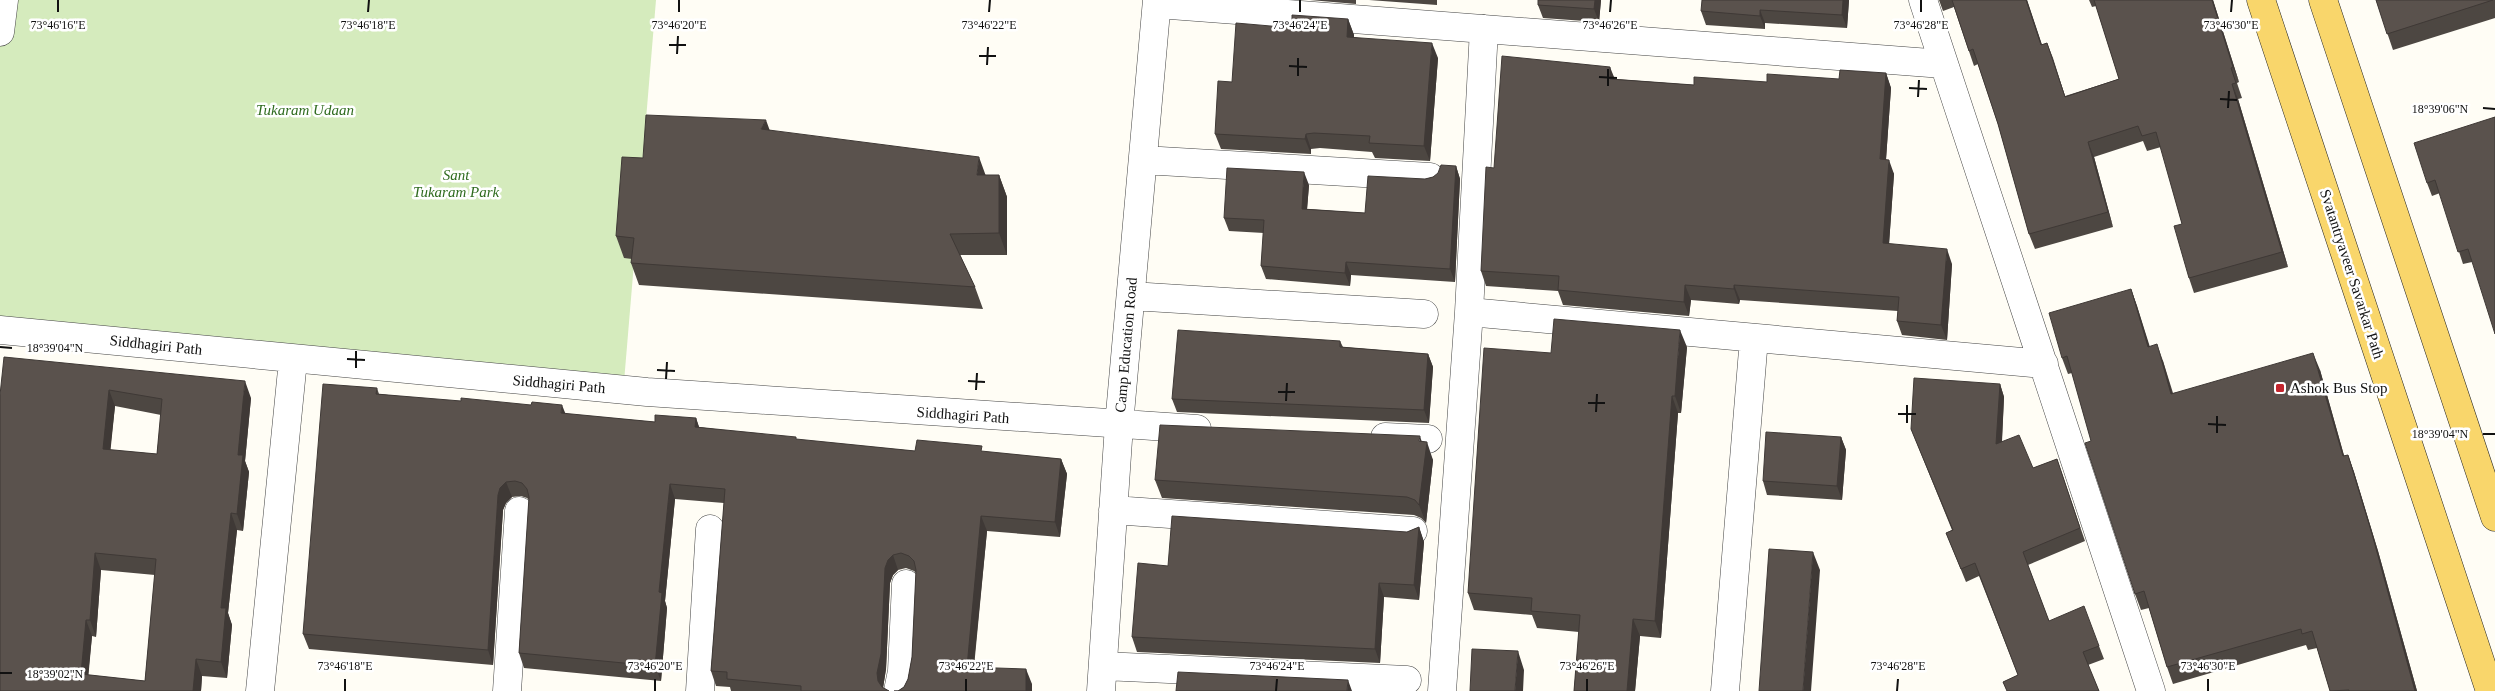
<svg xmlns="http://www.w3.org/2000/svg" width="2495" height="691" font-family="'Times New Roman',serif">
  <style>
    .green { fill: #d5ebbd }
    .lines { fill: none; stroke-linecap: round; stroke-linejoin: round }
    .minor-casing { stroke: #444; stroke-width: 29 }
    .major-casing { stroke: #222; stroke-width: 29 }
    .minor { stroke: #fff; stroke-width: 28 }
    .major { stroke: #f9d66b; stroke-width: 28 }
    .wall { fill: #4d4742; fill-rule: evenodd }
    .shaded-wall { fill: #3f3936 }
    .building { fill: #5a524d; stroke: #3f3936; fill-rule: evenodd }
    .ticks { fill: none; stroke: #111; stroke-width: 2 }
    .poi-dot { fill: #c4262e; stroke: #fff; stroke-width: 2 }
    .labels { text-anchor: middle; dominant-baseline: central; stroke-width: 5; stroke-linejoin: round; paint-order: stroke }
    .park-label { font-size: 15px; font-style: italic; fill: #2f6b1f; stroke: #fff }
    .street-label { font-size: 15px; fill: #111; stroke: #fff }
    .poi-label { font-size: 15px; fill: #111; stroke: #fff; text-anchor: start }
    .ticks-label { font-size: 12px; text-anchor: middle; fill: #111; stroke: #fff; stroke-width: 5; stroke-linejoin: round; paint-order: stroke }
  </style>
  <rect width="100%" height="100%" fill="#fffdf5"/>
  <path class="green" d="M 4,0 L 656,0 L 624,382 L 0,323 L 0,32 Z"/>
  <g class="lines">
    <defs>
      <path id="minor" d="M 1923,0 L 2151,691
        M 1157,4 L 1943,64
        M 0,32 L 4,0
        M 1143,160 L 1430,177
        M 1131,296 L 1424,314
        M 1469,312 L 2044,364
        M 0,330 L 647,392 L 1197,429
        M 1385,437 L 1428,439
        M 1113,510 L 1413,531
        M 1103,666 L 1407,680
        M 260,691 L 293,360
        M 507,691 L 519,511
        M 700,691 L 710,529
        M 898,691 L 902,671 L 906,584
        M 1101,691 L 1119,425 L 1157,0
        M 1442,691 L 1469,312 L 1484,29
        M 1725,691 L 1754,338"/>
      <path id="major" d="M 2261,0 L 2490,691
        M 2323,0 L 2495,517"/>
    </defs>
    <use href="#minor" class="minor-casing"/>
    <use href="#major" class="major-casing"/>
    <use href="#minor" class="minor"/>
    <use href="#major" class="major"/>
  </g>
  <path class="wall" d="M 1310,0 L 1356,0 L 1356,4 Z
    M 1369,0 L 1437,0 L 1437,5 Z
    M 1601,0 L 1599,22 L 1543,18 L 1538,5 Z
    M 1849,0 L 1847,28 L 1765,23 L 1765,29 L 1706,25 L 1701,11 Z
    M 1939,0 L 2027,0 L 2042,45 L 2047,43 L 2065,96 L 2119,79 L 2096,6 L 2092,7 L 2089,0 L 2213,0 L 2239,82 L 2237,83 L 2242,98 L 2238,99 L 2288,267 L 2194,293 L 2189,278 L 2182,224 L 2161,147 L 2147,151 L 2143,141 L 2094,157 L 2113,227 L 2035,249 L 2029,234 L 1998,124 L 1978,64 L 1974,66 L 1954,7 L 1943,11 Z
    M 2376,0 L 2495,0 L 2495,18 L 2393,50 Z
    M 1348,19 L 1354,35 L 1354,37 L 1438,58 L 1430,161 L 1375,158 L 1372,152 L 1320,148 L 1311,149 L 1311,154 L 1221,149 L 1215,134 L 1282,27 L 1292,23 Z
    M 1886,73 L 1891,88 L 1886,159 L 1894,174 L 1889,244 L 1952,264 L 1947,340 L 1902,335 L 1897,321 L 1898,311 L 1740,300 L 1739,304 L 1691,300 L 1689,316 L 1563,305 L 1558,291 L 1486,286 L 1481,271 L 1494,168 L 1615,79 L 1694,85 L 1839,79 Z
    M 2495,117 L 2472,262 L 2463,264 L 2440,193 L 2432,196 L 2427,183 Z
    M 769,130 L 986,175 L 999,175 L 1007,197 L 1007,255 L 960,255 L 975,287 L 983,309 L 639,285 L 631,263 L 632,259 L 624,258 L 616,236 Z
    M 1456,166 L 1460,179 L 1455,282 L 1351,275 L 1350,286 L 1266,279 L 1261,266 L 1264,233 L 1229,231 L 1224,218 L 1309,185 L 1307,209 L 1365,213 L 1425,179 L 1433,177 Z
    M 2131,289 L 2137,306 L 2149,346 L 2163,361 L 2173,393 L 2320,370 L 2344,456 L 2348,455 L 2354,472 L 2378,551 L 2417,691 L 2330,691 L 2317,648 L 2308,650 L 2306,645 L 2173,684 L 2167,667 L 2149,608 L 2141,610 L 2135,594 L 2072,373 L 2068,374 L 2062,358 Z
    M 1340,341 L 1343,347 L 1428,354 L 1433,367 L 1429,423 L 1177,412 L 1172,399 Z
    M 1687,347 L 1681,413 L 1678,413 L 1661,638 L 1640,636 L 1635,691 L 1574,691 L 1579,632 L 1537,628 L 1532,615 L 1474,610 L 1468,593 Z
    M 4,357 L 251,398 L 245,461 L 249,472 L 243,531 L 237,530 L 228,613 L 232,625 L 227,678 L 202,676 L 201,691 L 0,691 ZM 115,406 L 161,415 L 157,454 L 110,450 ZM 101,570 L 155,575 L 145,681 L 88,675 L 92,636 L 96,637 Z
    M 2000,384 L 2004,397 L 2002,442 L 2033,468 L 2057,459 L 2085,541 L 2028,565 L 2049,621 L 2099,646 L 2104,659 L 2088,665 L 2099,691 L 2007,691 L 2003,682 L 2018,675 L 1979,576 L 1966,582 L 1946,533 L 1952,530 L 1911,429 Z
    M 377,388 L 379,394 L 565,414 L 655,422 L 696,418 L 699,427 L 798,440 L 915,451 L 984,452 L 1061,459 L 1067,474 L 1060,537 L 987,531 L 974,667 L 1032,684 L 1032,691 L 894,691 L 898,691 L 904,687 L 908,679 L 912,657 L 916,573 L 914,571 L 906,568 L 898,570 L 893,575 L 890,583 L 886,669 L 883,688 L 889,691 L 731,691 L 730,687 L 716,686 L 711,671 L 724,503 L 675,499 L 665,601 L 667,608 L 661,681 L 524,668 L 519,653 L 529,500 L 527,498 L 521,496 L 512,497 L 506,503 L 503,510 L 493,665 L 309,649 L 303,634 Z
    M 1841,437 L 1846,450 L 1842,500 L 1767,495 L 1763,481 Z
    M 1422,441 L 1433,460 L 1426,523 L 1421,518 L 1414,515 L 1162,498 L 1155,480 Z
    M 1419,527 L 1424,542 L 1419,600 L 1384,597 L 1380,663 L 1137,652 L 1132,637 L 1168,566 L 1407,532 Z"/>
  <path class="shaded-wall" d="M 1595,0 L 1601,0 L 1599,22 L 1594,9 Z
    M 1843,0 L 1849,0 L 1847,28 L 1842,15 Z
    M 2026,0 L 2027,0 L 2047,60 L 2041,45 Z
    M 2212,0 L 2213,0 L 2239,82 L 2233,67 Z
    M 1760,10 L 1765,23 L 1765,29 L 1760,16 Z
    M 1348,19 L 1354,35 L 1353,52 L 1347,37 Z
    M 1432,43 L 1438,58 L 1430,161 L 1424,146 Z
    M 2047,43 L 2053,58 L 2070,112 Z
    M 1610,67 L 1616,82 L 1610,79 Z
    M 1886,73 L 1891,88 L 1885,174 L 1880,159 Z
    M 2232,84 L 2238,99 L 2288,267 L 2282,252 Z
    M 766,120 L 774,142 L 761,129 Z
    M 1306,134 L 1311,149 L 1311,154 L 1305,139 Z
    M 2088,142 L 2094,157 L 2113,227 L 2108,212 Z
    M 979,157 L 987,179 L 977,175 Z
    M 1889,160 L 1894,174 L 1888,258 L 1883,243 Z
    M 1456,166 L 1460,179 L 1455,282 L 1450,269 Z
    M 1304,172 L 1309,185 L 1306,222 L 1302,209 Z
    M 999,175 L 1007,197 L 1007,255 L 999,233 Z
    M 1947,249 L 1952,264 L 1947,340 L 1941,325 Z
    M 1346,262 L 1351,275 L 1350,286 L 1345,273 Z
    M 1685,285 L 1691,300 L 1689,316 L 1684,302 Z
    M 1734,285 L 1740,300 L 1739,304 L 1734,289 Z
    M 2131,289 L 2137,306 L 2155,363 L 2148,347 Z
    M 1680,330 L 1687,347 L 1681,413 L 1675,396 Z
    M 2157,344 L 2163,361 L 2177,410 L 2171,394 Z
    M 2313,353 L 2320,370 L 2349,473 L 2343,456 Z
    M 1428,354 L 1433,367 L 1429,423 L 1424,410 Z
    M 245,381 L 251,398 L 245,461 L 249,472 L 243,531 L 237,514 L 238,455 Z
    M 2000,384 L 2004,397 L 2001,457 L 1996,444 Z
    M 109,390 L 115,406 L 109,465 L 103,449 Z
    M 1672,396 L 1678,413 L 1661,638 L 1655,621 Z
    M 562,405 L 568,420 L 561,413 Z
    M 696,418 L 701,433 L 695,427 Z
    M 1420,436 L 1425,452 L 1427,442 L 1433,460 L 1426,523 L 1419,505 Z
    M 1841,437 L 1846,450 L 1842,500 L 1837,486 Z
    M 2348,455 L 2354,472 L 2378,551 L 2417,691 L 2415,691 Z
    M 1061,459 L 1067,474 L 1060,537 L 1055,522 Z
    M 506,482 L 512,497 L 506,503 L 503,510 L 493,665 L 488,650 L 498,495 L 500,488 Z
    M 670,484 L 675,499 L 665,601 L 667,608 L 661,681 L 655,666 L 659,592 Z
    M 231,513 L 237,530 L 228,613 L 232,625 L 227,678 L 221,662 L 221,608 Z
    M 981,516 L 987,531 L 972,682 L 967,667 Z
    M 1419,527 L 1424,542 L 1419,600 L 1414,585 Z
    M 1813,552 L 1820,570 L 1811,691 L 1803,691 Z
    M 95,553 L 101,570 L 96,637 L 90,620 Z
    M 893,555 L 898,570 L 893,575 L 890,583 L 886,669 L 883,688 L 878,681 L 877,673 L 885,568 L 888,560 Z
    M 1379,583 L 1384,597 L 1380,663 L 1375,649 Z
    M 1633,619 L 1640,636 L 1635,691 L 1627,691 Z
    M 86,620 L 92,636 L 87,691 L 81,674 Z
    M 1518,651 L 1524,670 L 1523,691 L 1515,691 Z
    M 196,659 L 202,676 L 201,691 L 193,691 Z
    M 1026,669 L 1032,684 L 1032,691 L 1026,691 Z
    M 1348,680 L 1352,691 L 1347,691 Z"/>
  <path class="building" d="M 1538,0 L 1595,0 L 1594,9 L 1538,5 Z
    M 1702,0 L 1843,0 L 1842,15 L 1760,10 L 1760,16 L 1701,11 Z
    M 1952,0 L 2026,0 L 2041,45 L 2047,43 L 2065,97 L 2119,79 L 2094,0 L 2212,0 L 2233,67 L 2231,68 L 2236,83 L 2232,84 L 2282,252 L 2189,278 L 2174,226 L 2182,224 L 2156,132 L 2142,136 L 2138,126 L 2088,142 L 2108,212 L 2029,234 L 1998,124 L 1973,49 L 1969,51 Z
    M 2376,0 L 2493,0 L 2387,34 Z
    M 1292,15 L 1348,19 L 1347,37 L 1432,43 L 1424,146 L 1369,143 L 1370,136 L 1314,133 L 1306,134 L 1305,139 L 1215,134 L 1218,81 L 1232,82 L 1236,23 L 1282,27 L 1282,23 L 1292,23 Z
    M 1502,56 L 1610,67 L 1610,79 L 1694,85 L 1694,77 L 1767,82 L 1767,74 L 1839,79 L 1840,70 L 1886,73 L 1880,159 L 1889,160 L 1883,243 L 1947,249 L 1941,325 L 1897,321 L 1899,297 L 1734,285 L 1734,289 L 1685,285 L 1684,302 L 1558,290 L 1559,276 L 1481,271 L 1486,167 L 1494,168 Z
    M 646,115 L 766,120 L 761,129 L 979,157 L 977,175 L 999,175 L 999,233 L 950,234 L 975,287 L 631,263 L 634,238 L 616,236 L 622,157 L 643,158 Z
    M 2495,117 L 2495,334 L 2468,249 L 2458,252 L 2435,180 L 2427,183 L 2414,143 Z
    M 1441,165 L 1456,166 L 1450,269 L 1346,262 L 1345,273 L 1261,266 L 1264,220 L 1224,218 L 1227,168 L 1304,172 L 1302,209 L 1365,213 L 1368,176 L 1425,179 L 1433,177 L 1438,173 Z
    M 2131,289 L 2148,347 L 2157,344 L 2171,394 L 2313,353 L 2343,456 L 2348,455 L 2372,534 L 2415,691 L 2349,691 L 2349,690 L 2330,691 L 2312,631 L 2302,634 L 2301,629 L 2167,667 L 2144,591 L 2135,594 L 2085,443 L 2091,441 L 2067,356 L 2062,358 L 2049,313 Z
    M 1554,319 L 1680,330 L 1675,396 L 1672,396 L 1655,621 L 1633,619 L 1627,691 L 1574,691 L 1580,615 L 1531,611 L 1532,598 L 1468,593 L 1484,348 L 1551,353 Z
    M 1178,330 L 1340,341 L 1340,347 L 1428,354 L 1424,410 L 1172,399 Z
    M 4,357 L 245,381 L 238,455 L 243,455 L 237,514 L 231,513 L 221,608 L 226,608 L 221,662 L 196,659 L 193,691 L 0,691 L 0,395 ZM 109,390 L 162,399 L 157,454 L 103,449 ZM 95,553 L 156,559 L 145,681 L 81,674 L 86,620 L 90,620 Z
    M 1914,378 L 2000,384 L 1996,444 L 2019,435 L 2033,468 L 2057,459 L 2080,528 L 2023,552 L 2049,621 L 2084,606 L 2099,646 L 2083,652 L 2099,691 L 2007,691 L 2003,682 L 2018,675 L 1975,563 L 1961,569 L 1946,533 L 1953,530 L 1911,429 Z
    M 323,384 L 377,388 L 376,394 L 461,401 L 461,398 L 531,405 L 532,402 L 562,405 L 561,413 L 655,422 L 655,415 L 696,418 L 695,427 L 796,437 L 796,439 L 915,451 L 917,440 L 982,446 L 981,451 L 1061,459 L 1055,522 L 981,516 L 967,667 L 1026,669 L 1026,691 L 894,691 L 898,691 L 904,687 L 908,679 L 912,657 L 916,570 L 914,561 L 909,556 L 901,553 L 893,555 L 888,560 L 885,568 L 881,654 L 877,673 L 878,681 L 882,687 L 889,691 L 801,691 L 801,686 L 727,679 L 727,672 L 711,671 L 725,489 L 670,484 L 659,592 L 662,593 L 655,666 L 519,653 L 529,497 L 527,489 L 522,483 L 515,481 L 506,482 L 500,488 L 498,495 L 488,650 L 303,634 Z
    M 1160,425 L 1420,436 L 1419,441 L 1427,442 L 1419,505 L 1415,500 L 1407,497 L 1155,480 Z
    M 1766,432 L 1841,437 L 1837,486 L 1763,481 Z
    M 1172,516 L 1407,532 L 1419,527 L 1414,585 L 1379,583 L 1375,649 L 1132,637 L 1138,563 L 1168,566 Z
    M 1769,549 L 1813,552 L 1803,691 L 1759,691 Z
    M 1472,649 L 1518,651 L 1515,691 L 1470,691 Z
    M 1178,672 L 1348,680 L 1347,691 L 1176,691 Z"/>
  <path class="ticks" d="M 58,12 L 58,0M 368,12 L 369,0M 679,12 L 679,0M 989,12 L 990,0M 1300,12 L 1300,0M 1610,12 L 1611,0M 1921,12 L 1921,0M 2231,12 L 2232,0M 669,45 L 686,45M 677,54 L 678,36M 979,56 L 996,56M 987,65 L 988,47M 1289,66 L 1307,67M 1298,76 L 1298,58M 1599,77 L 1617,78M 1608,86 L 1608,69M 1909,88 L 1927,89M 1918,97 L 1919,80M 2220,99 L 2237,100M 2228,108 L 2229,91M 2483,108 L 2495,109M 0,347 L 12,348M 347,359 L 365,360M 356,368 L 356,351M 657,370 L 675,371M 666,379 L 667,362M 968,381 L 985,382M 976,390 L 977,373M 1278,392 L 1295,392M 1286,401 L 1287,383M 1588,403 L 1605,403M 1596,412 L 1597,394M 1898,414 L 1916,414M 1907,423 L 1907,405M 2208,424 L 2226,425M 2217,433 L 2217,416M 2483,434 L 2495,434M 0,673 L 12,673M 345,691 L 345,679M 655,691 L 655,679M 966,691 L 966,679M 1276,691 L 1277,679M 1587,691 L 1587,679M 1897,691 L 1898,679M 2208,691 L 2208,679"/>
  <rect class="poi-dot" x="2275" y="383" width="10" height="10" rx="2.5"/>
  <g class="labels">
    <g class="park-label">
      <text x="305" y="110">Tukaram Udaan</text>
      <text x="456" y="175">Sant<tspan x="456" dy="17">Tukaram Park</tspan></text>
    </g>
    <g class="street-label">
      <text transform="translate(2352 274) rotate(72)">Svatantryaveer Savarkar Path</text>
      <text transform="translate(156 345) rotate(6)">Siddhagiri Path</text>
      <text transform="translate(1126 345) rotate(-85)">Camp Education Road</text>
      <text transform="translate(559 384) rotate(5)">Siddhagiri Path</text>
      <text transform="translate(963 415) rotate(4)">Siddhagiri Path</text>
    </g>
    <g class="poi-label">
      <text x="2290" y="388">Ashok Bus Stop</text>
    </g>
  </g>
  <g class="ticks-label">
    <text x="58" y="29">73°46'16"E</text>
    <text x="368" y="29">73°46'18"E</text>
    <text x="679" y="29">73°46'20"E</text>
    <text x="989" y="29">73°46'22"E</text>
    <text x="1300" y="29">73°46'24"E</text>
    <text x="1610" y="29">73°46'26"E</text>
    <text x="1921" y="29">73°46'28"E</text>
    <text x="2231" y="29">73°46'30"E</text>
    <text x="2440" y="113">18°39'06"N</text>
    <text x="55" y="352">18°39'04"N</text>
    <text x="2440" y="438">18°39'04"N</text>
    <text x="345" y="670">73°46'18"E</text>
    <text x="655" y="670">73°46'20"E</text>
    <text x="966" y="670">73°46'22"E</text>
    <text x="1277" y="670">73°46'24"E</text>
    <text x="1587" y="670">73°46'26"E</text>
    <text x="1898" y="670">73°46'28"E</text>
    <text x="2208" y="670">73°46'30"E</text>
    <text x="55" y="678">18°39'02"N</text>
  </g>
</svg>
